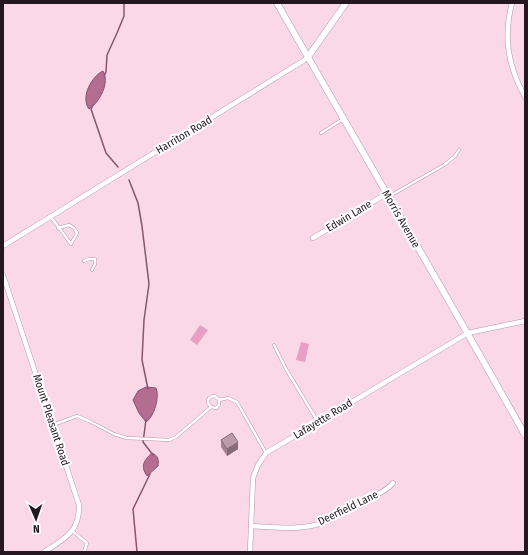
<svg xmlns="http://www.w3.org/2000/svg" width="528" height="555" font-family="'Fira Sans Condensed',sans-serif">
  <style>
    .green { fill: #e79fc3 }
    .water { fill: #b46d91; stroke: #89546e }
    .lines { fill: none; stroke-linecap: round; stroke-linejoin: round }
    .stream { stroke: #89546e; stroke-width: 1.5 }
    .lane-casing { stroke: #b696a5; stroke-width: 3.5 }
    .street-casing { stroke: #b696a5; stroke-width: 5.5 }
    .secondary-casing { stroke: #b696a5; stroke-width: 7 }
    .lane { stroke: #fff; stroke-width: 2.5 }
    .street { stroke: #fff; stroke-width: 4.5 }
    .secondary { stroke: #fff; stroke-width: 6 }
    .wall { fill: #a28693 }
    .shaded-wall { fill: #846d78 }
    .building { fill: #bc9cab; stroke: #846d78 }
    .labels { text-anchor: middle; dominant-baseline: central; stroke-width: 4; stroke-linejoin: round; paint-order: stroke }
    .street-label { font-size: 11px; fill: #24181e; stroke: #fff }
  </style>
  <rect width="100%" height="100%" fill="#fad8e8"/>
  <path class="green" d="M 200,325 L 208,330 L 197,345 L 190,340 Z
    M 301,342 L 309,344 L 305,362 L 296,360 Z"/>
  <path class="water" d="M 103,71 C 110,82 100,102 89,109 C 80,97 92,76 103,71 Z
    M 146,387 L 156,388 C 160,397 154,417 146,422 L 139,413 L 133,400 L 138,391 Z
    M 152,453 C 158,456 159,459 158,466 L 147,476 C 140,466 144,460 152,453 Z"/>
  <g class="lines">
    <path class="stream" d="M 104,76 L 106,72 L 107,55 L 117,33 L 124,16 L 124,3
      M 93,105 L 91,109 L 106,153 L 118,167
      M 129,180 L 138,203 L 142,226 L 149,284 L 144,320 L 142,360 L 148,389
      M 146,420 L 143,442 L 153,455
      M 137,552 L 133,509 L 150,474"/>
    <defs>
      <path id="lane" d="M 321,133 L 343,119
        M 388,197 L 444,165 L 455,156 L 459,150
        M 51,217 L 71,244 L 77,233 L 74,228 L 69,225 L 58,228
        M 84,261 L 89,259 L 95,259 L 95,264 L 92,270
        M 274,345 L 286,369 L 318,422
        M 219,400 L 228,398 L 237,402 L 266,453
        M 53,425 L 77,416 L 89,421 L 114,434 L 127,438 L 169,440 L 176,437 L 211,407 L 216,408 L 219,405 L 219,400 L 215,396 C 210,396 207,399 208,403 L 211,407
        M 72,531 L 87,543 L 84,552"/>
      <path id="street" d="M 512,3 C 503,37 508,66 525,97
        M 313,238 L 386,194
        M 3,246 L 303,61 L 308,57
        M 3,275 L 79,505 C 80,532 64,539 44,552
        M 251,526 C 272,527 295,530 315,525 C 333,521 349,509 365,501 C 374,496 387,491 393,483
        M 250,552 L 253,478 L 258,465 L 266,453 L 468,333 L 525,321"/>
      <path id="secondary" d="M 277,3 C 359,147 444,290 525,435
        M 308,57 L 346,3"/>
    </defs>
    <use href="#lane" class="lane-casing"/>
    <use href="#street" class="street-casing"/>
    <use href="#secondary" class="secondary-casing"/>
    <use href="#lane" class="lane"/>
    <use href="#street" class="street"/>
    <use href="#secondary" class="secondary"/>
  </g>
  <path class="wall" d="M 221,440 L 238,449 L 227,456 L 221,447 Z"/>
  <path class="shaded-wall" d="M 238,442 L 238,449 L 227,456 L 227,449 Z"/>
  <path class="building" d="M 232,433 L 238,442 L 227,449 L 221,440 Z"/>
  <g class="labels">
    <g class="street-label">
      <text transform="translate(184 135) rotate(-31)">Harriton Road</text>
      <text transform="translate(349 216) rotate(-31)">Edwin Lane</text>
      <text transform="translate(401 219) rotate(60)">Morris Avenue</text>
      <text transform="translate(323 419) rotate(-31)">Lafayette Road</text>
      <text transform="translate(51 420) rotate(72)">Mount Pleasant Road</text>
      <text transform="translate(348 508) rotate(-26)">Deerfield Lane</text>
    </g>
  </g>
  <rect width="528" height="555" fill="none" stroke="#24181e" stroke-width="8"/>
  <g transform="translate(36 519) rotate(178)" stroke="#ffffff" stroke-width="3" paint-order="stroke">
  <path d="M0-3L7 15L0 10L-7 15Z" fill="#24181e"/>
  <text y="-6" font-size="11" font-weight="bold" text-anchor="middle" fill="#24181e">N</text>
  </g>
</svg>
